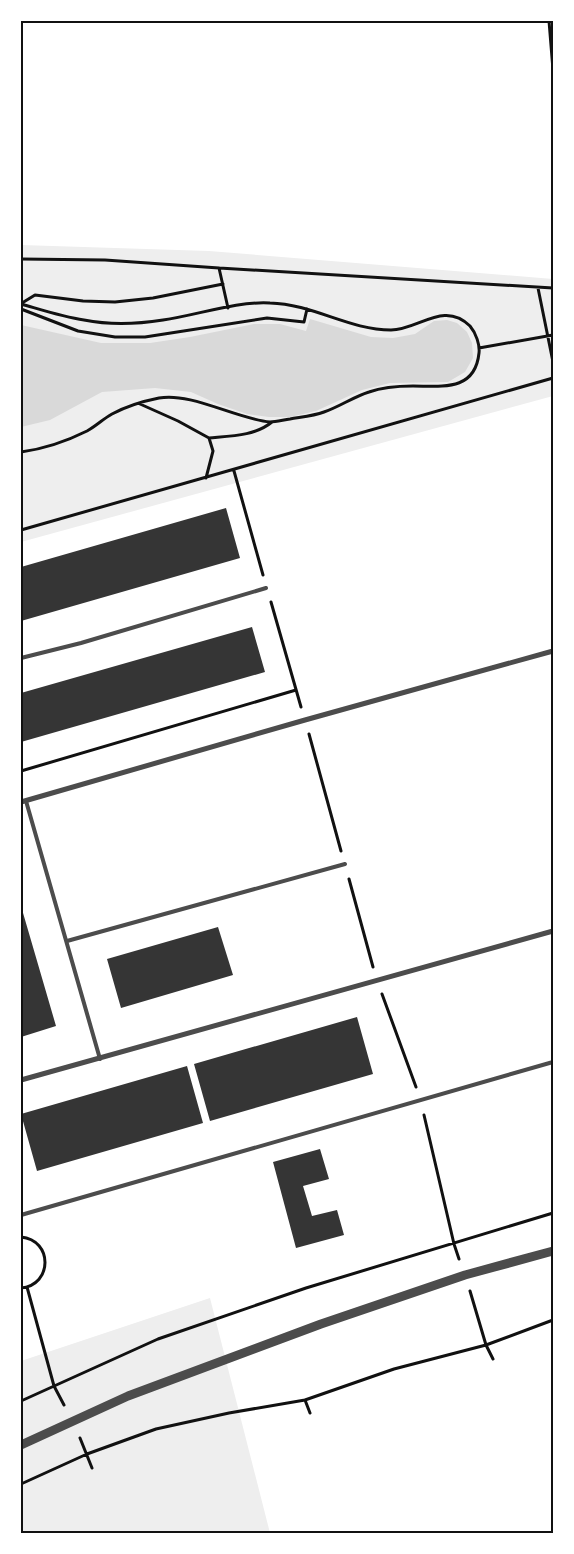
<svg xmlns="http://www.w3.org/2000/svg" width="574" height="1554" font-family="Karla,sans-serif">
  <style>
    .green { fill: #eee }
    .water { fill: #d9d9d9 }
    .building { fill: #353535 }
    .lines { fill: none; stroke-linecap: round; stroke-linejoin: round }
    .path { stroke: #111; stroke-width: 3 }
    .service { stroke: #4c4c4c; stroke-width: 4 }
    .minor { stroke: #4c4c4c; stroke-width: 5 }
    .tertiary { stroke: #4c4c4c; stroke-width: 9 }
    .neatline { fill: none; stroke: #111; stroke-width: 2 }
  </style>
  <rect width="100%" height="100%" fill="#fff"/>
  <path class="green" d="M 21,245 L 209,251 L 553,279 L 553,396 L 21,542 Z
    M 210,1298 L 270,1533 L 21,1533 L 21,1361 Z"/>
  <path class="water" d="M 310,319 L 371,337 L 393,338 L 415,334 L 434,321 L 447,320 L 457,323 L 467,332 L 472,343 L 473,358 L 465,372 L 448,382 L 390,383 L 362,390 L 316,411 L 290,417 L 269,417 L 247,414 L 218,404 L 191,392 L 155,388 L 102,392 L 50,420 L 21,427 L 21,325 L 101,343 L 150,343 L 190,337 L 254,324 L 280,324 L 306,331 Z"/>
  <path class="building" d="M 226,508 L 240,558 L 21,621 L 21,567 Z
    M 252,627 L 265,672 L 21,742 L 21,693 Z
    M 21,906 L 56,1026 L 21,1037 Z
    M 218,927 L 233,975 L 121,1008 L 107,959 Z
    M 357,1017 L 373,1074 L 210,1121 L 194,1064 Z
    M 187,1066 L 203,1123 L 37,1171 L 21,1114 Z
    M 320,1149 L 329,1179 L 303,1186 L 312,1216 L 337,1210 L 344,1235 L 296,1248 L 273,1162 Z"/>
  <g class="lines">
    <path class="path" d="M 549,21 L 553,70
      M 21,259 L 105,260 L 219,268 L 553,288
      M 219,268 L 228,308
      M 538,288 L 553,362
      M 22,303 L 35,295 L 83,301 L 115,302 L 153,298 L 223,284
      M 21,304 C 42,310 63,317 84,320 C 109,325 138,324 163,320 C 198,315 236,301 270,303 C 313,304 349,330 391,330 C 418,330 444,300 470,326 C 476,333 480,345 479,353 C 475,392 441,386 413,386 C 398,386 383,387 369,392 C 353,397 339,407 324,412 C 313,416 301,417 290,419 C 283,420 276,422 270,422 C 237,419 191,392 159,398 C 144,401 125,407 112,414 C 103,419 96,426 87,431 C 67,441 43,449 21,452
      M 21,309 L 78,331 L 115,337 L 145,337 L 267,318 L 304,322 L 307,309
      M 479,348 L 553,335
      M 140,404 L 178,421 L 209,438 L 213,451 L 206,478
      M 209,438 C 231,436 255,436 272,422
      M 234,471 L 263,575
      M 21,530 L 553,378
      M 271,602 L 301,707
      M 309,734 L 341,851
      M 21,771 L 296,690
      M 349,879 L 373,967
      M 382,994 L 416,1087
      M 424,1115 L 454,1244 L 459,1259
      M 21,1237 C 53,1240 53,1285 21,1288
      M 27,1287 L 54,1386 L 64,1405
      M 470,1291 L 486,1345 L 493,1359
      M 305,1400 L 310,1413
      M 21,1401 L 158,1339 L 306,1288 L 553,1213
      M 80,1438 L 92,1468
      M 21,1484 L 87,1454 L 156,1429 L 229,1413 L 305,1400 L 394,1369 L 486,1345 L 553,1320"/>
    <path class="service" d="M 21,658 L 81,643 L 266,588
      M 26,801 L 100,1059
      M 67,941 L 345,864
      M 21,1215 L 553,1062"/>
    <path class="minor" d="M 21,802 L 305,720 L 553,651
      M 21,1080 L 553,931"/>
    <path class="tertiary" d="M 21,1445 L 128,1396 L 321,1324 L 465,1275 L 553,1251"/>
  </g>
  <rect width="574" height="1554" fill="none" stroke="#ffffff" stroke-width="45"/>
  <rect x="22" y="22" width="530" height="1510" class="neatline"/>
</svg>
